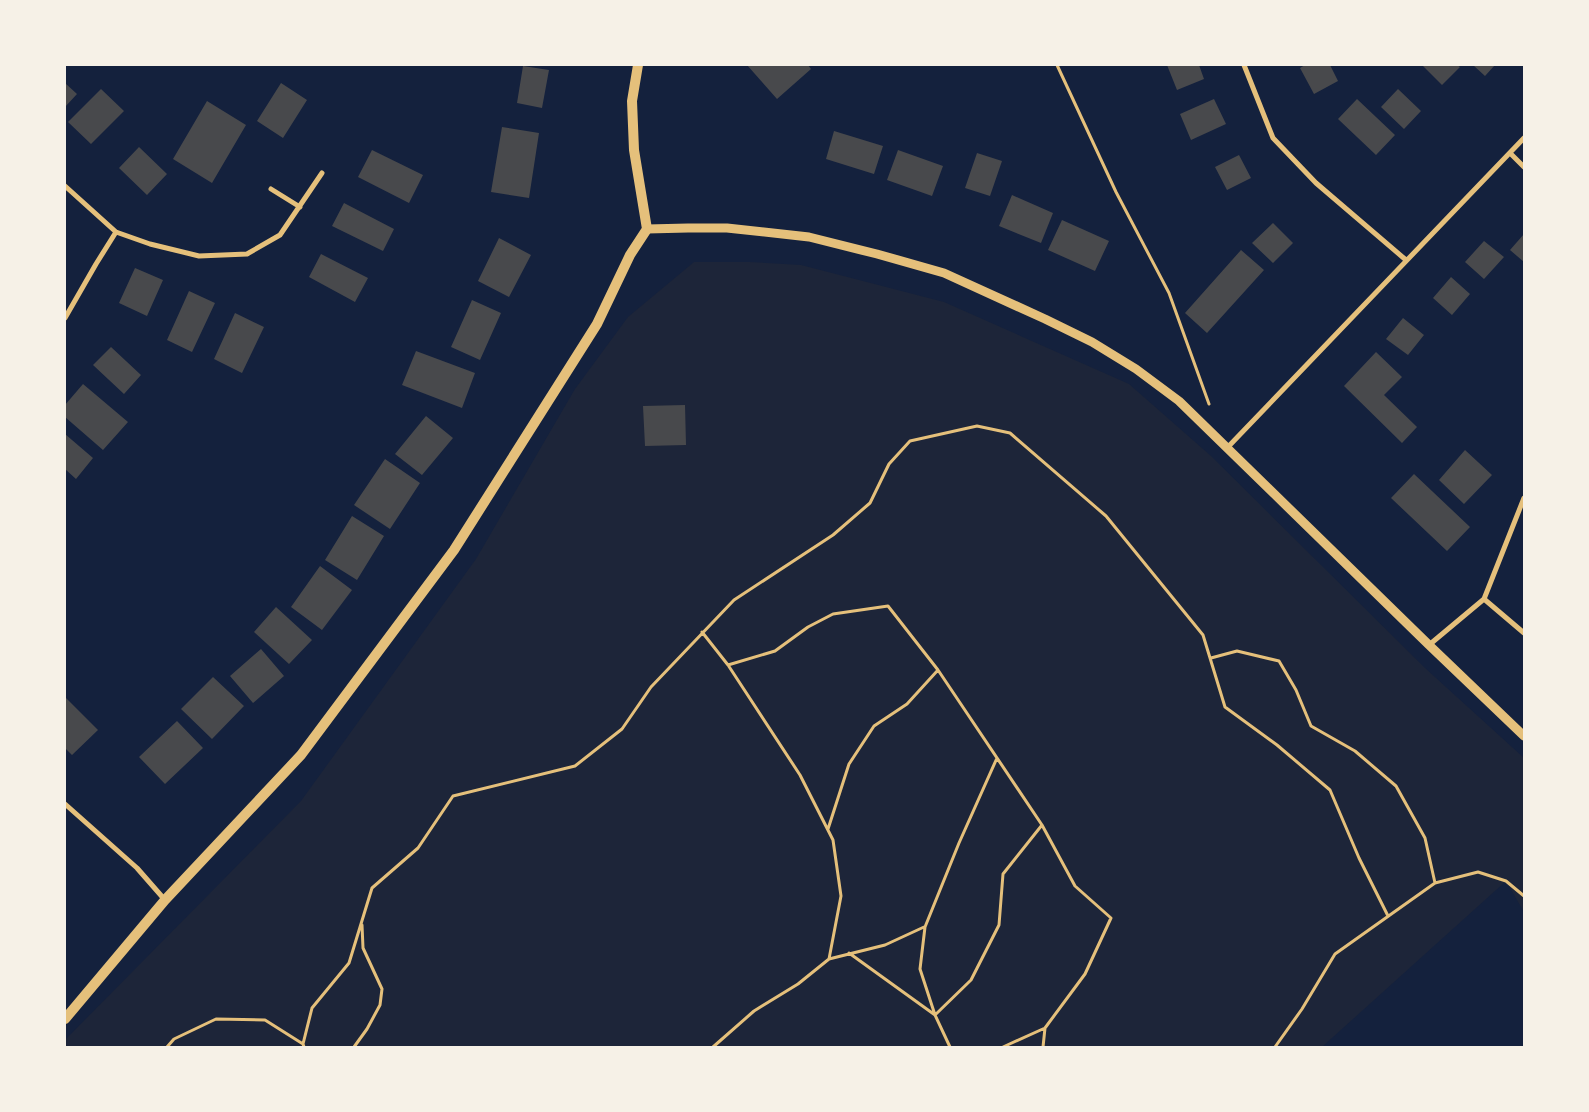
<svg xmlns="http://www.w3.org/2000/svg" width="1589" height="1112" font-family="Barlow,sans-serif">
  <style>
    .green { fill: #1d2539 }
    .building { fill: #48494c }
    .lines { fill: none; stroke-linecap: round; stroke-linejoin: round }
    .path { stroke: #e5c07b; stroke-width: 3 }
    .minor { stroke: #e5c07b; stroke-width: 5 }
    .tertiary { stroke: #e5c07b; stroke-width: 9 }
    .secondary { stroke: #e5c07b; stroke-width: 10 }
  </style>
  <rect width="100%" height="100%" fill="#14213d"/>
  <path class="green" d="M 694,262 L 749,262 L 801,265 L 944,302 L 1129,384 L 1211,456 L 1425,668 L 1524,758 L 1524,912 L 1506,881 L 1322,1047 L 65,1047 L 65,1040 L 301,801 L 476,559 L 575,389 L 628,317 Z"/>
  <path class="building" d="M 747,65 L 808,65 L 811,69 L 777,99 Z
    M 1167,65 L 1199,65 L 1204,79 L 1177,90 Z
    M 1305,65 L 1330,65 L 1338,81 L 1314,94 L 1300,68 Z
    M 1424,65 L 1457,65 L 1460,67 L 1442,85 L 1423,66 Z
    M 1473,65 L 1495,65 L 1485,76 Z
    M 523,66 L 549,70 L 542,108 L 517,103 Z
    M 65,83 L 77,94 L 65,107 Z
    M 281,83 L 307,100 L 283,138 L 257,121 Z
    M 101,89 L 124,111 L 91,144 L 68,122 Z
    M 1398,89 L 1421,111 L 1404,129 L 1381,107 Z
    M 1214,99 L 1226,124 L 1191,140 L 1180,114 Z
    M 1357,99 L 1395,135 L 1376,155 L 1338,119 Z
    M 207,101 L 246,125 L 212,183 L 173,159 Z
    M 502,127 L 539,133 L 529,198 L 491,192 Z
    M 834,131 L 883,146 L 874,174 L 826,159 Z
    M 139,147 L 167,174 L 147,195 L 119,168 Z
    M 372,150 L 423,175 L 409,203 L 358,177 Z
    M 898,150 L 943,166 L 932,196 L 887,180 Z
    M 977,153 L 1002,161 L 990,196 L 965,188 Z
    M 1239,155 L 1251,178 L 1227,190 L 1215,167 Z
    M 1012,195 L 1053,213 L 1041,243 L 999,226 Z
    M 344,203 L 394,229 L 383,251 L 332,226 Z
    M 1062,220 L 1109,241 L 1095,271 L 1048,250 Z
    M 1273,223 L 1293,243 L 1273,263 L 1252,243 Z
    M 1524,234 L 1524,262 L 1510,250 Z
    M 499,238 L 531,255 L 509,297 L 478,281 Z
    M 1484,241 L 1504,257 L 1484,279 L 1465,262 Z
    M 1241,250 L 1264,270 L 1207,333 L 1185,313 Z
    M 321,254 L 368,278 L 355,302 L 309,277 Z
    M 135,268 L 163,280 L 147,316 L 119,303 Z
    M 1451,277 L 1470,294 L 1452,315 L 1433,298 Z
    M 189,291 L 215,303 L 192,352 L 167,340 Z
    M 472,300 L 501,313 L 480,360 L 451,347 Z
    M 235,313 L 264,327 L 242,373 L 214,359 Z
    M 1403,318 L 1424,335 L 1408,355 L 1386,339 Z
    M 111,347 L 141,375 L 124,394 L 93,365 Z
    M 416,351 L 475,373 L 462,408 L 402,385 Z
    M 1376,352 L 1402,377 L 1384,395 L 1417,427 L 1402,443 L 1344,386 Z
    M 83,384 L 128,422 L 103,450 L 65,417 L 65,405 Z
    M 685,405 L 686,445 L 645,446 L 643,406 Z
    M 426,416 L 453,438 L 422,475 L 395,454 Z
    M 65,434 L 93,458 L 76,479 L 65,469 Z
    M 1465,450 L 1492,475 L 1464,504 L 1439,480 Z
    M 385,459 L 420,483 L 390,529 L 354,505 Z
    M 1414,474 L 1470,527 L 1447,551 L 1391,498 Z
    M 352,516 L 384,536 L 357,580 L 325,560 Z
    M 320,566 L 352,590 L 322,630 L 291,607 Z
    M 276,607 L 312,640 L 289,664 L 254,632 Z
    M 261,649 L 284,676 L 253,703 L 230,676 Z
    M 213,677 L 244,706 L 212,739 L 181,709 Z
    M 65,697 L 98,730 L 72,755 L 65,748 Z
    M 177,721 L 203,748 L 165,784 L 139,757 Z"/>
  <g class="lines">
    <path class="path" d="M 1057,65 L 1116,192 L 1169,293 L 1209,404
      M 702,632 L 728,665 L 800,775 L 833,840 L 841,896 L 829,959 L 798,984 L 754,1011 L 713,1047
      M 1211,658 L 1237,651 L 1279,661 L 1296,690 L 1311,726 L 1355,751 L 1396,786 L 1425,838 L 1435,883
      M 728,665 L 775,651 L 808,627 L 833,614 L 888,606 L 938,670 L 1042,825 L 1075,886 L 1111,918 L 1085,974 L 1045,1028 L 1003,1047
      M 828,829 L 849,764 L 874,726 L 907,704 L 938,670
      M 849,953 L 935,1015 L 971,980 L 999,925 L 1003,874 L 1042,825
      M 829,959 L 885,945 L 924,927
      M 167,1047 L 174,1039 L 216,1019 L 265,1020 L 303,1044
      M 304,1047 L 303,1044 L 312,1008 L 349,963 L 372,888 L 418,848 L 453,796 L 575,766 L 622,729 L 651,687 L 734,600 L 833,535 L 870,503 L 889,464 L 910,441 L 977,426 L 1010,433 L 1106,516 L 1203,635 L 1225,707 L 1277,745 L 1330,790 L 1359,858 L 1388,916
      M 354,1047 L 367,1029 L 380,1005 L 382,989 L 363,948 L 362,925
      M 950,1047 L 935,1015 L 920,969 L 925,927 L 959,843 L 997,758
      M 1043,1047 L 1045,1028
      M 1275,1047 L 1302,1009 L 1335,954 L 1435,883 L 1478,872 L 1506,881 L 1524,896"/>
    <path class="minor" d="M 1244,65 L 1273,138 L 1316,183 L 1406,260
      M 1510,153 L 1524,167
      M 65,186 L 116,232
      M 271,189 L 300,207
      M 65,318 L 96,264 L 116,232 L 150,244 L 199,256 L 247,254 L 280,235 L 322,173
      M 1227,448 L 1524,138
      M 1484,599 L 1524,633
      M 1429,645 L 1484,599 L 1524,498
      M 65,804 L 137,868 L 165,900"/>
    <path class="tertiary" d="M 647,229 L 688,228 L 727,228 L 809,237 L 877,254 L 944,273 L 1045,319 L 1092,342 L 1136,369 L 1179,401 L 1429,645 L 1524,736"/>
    <path class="secondary" d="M 65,1019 L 165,900 L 301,755 L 454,550 L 597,324 L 630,255 L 647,229 L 634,150 L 632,101 L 638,65"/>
  </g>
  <rect width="1589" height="1112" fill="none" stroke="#f6f1e7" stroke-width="132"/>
</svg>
